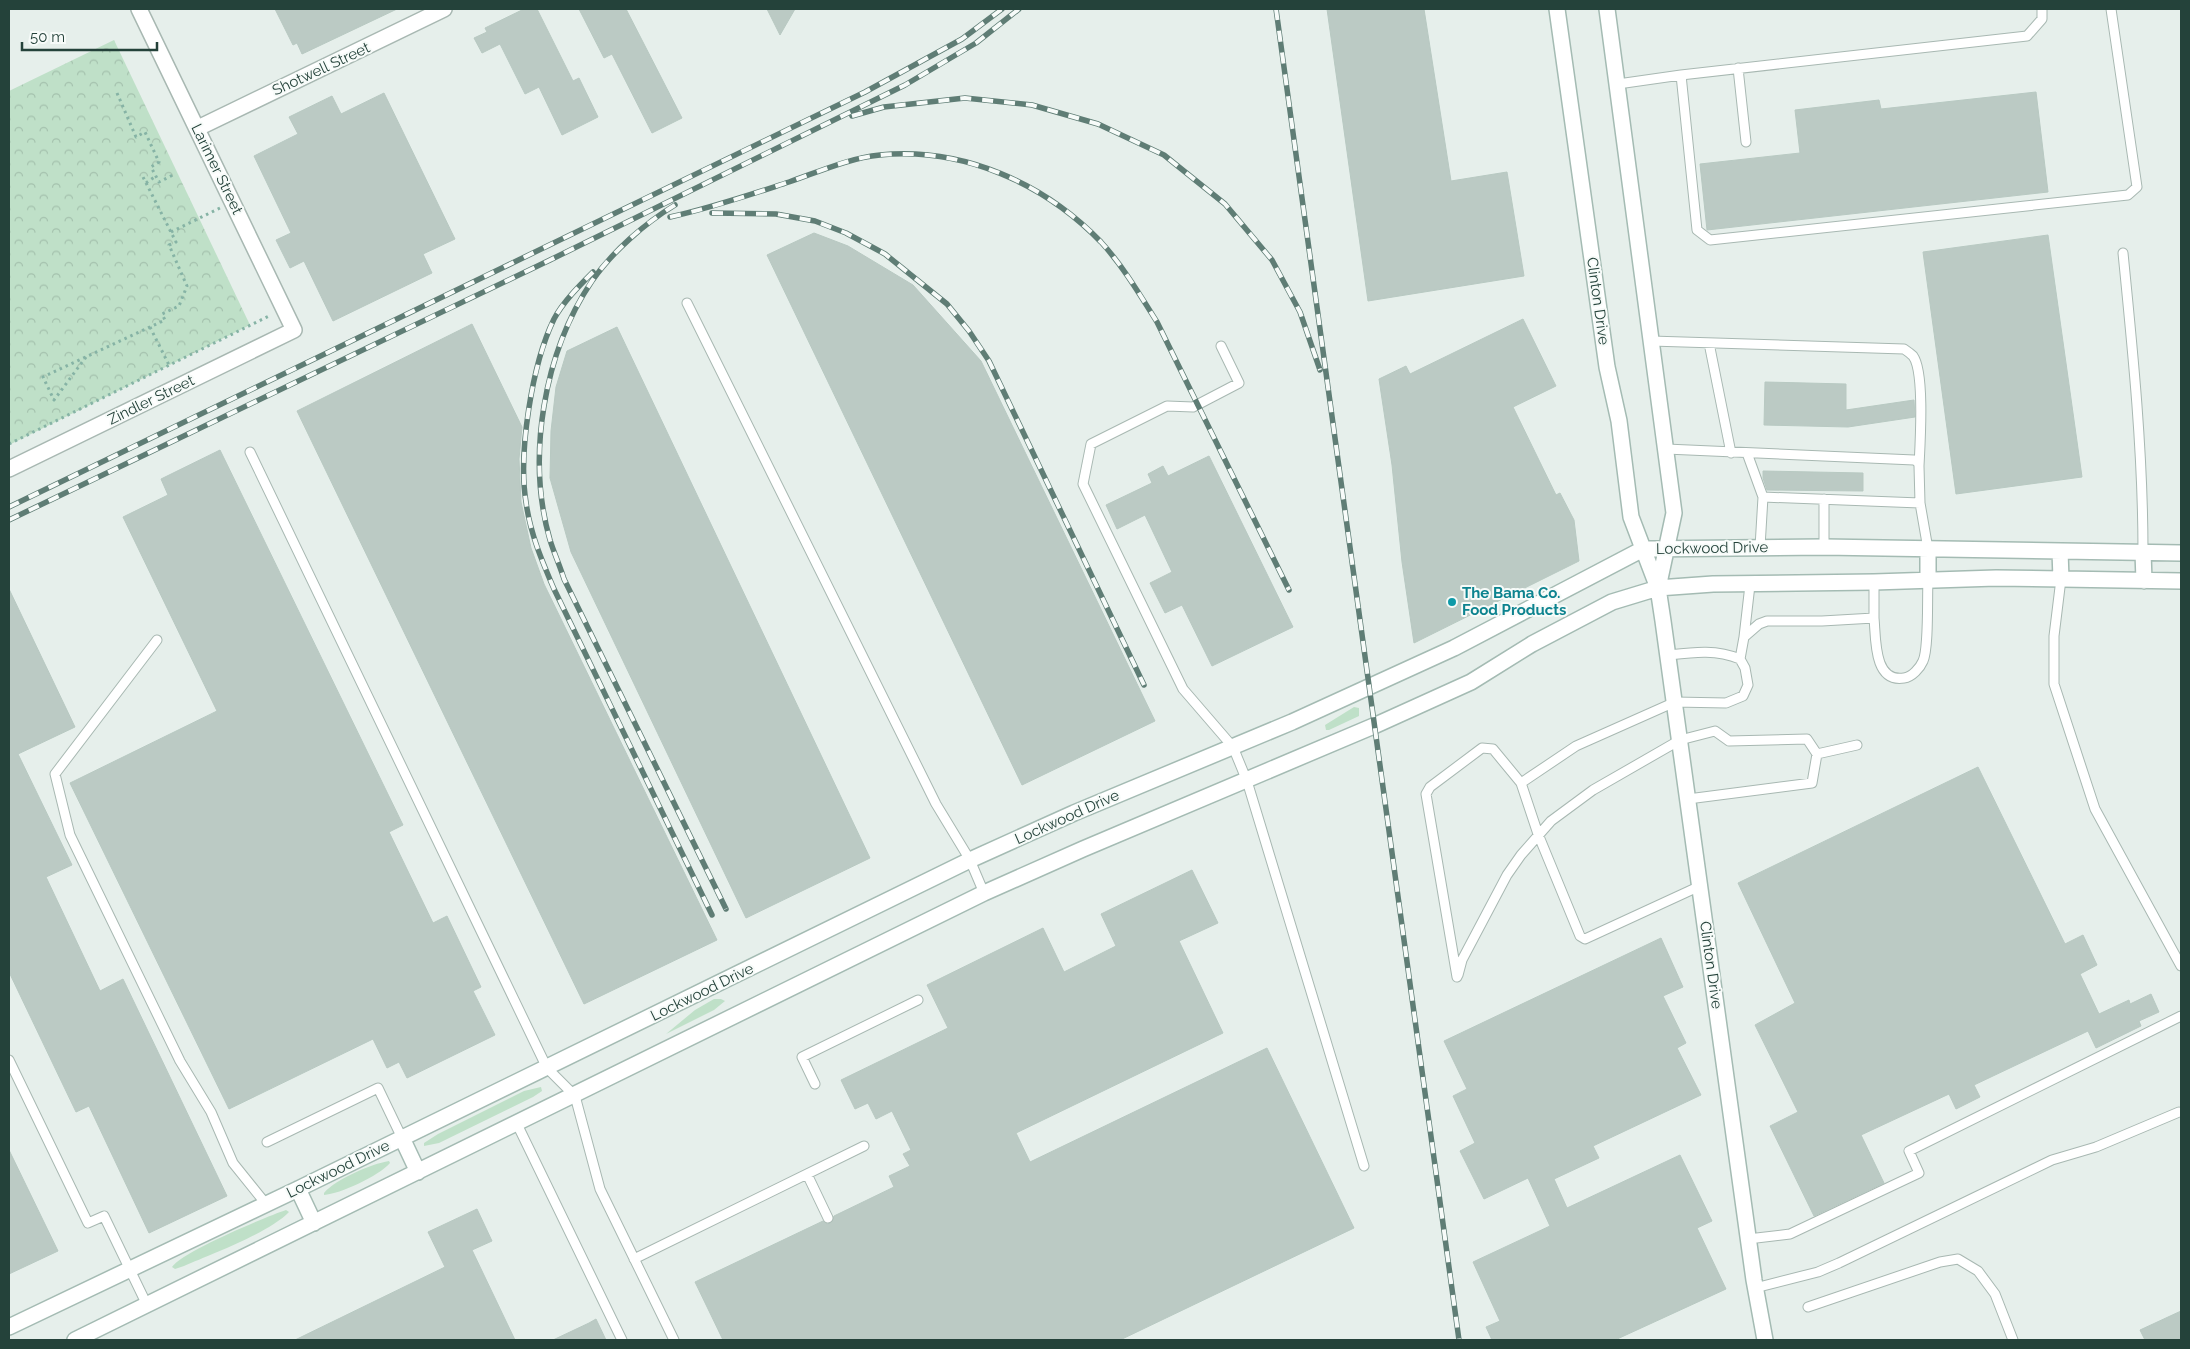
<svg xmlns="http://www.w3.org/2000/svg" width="2190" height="1349" font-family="Raleway,sans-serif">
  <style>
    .grass { fill: #bfe0c8 }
    .park { fill: url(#park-crowns) }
    .building { fill: #bbcac4; stroke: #b8c9c2 }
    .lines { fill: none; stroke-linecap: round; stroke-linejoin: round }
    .service-casing { stroke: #a8b8b2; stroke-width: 11 }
    .minor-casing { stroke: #a8b8b2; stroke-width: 18 }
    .secondary-casing { stroke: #a4bbb3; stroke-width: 18 }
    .path { stroke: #86b3a5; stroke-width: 3; stroke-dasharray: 2.5 4; stroke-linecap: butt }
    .service { stroke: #fff; stroke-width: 9 }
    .minor { stroke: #fff; stroke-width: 15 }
    .secondary { stroke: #fff; stroke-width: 15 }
    .rail-casing { stroke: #5f7d75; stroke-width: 5.5 }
    .rail { stroke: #f7fbf9; stroke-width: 4; stroke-dasharray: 11; stroke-linecap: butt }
    .culture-dot { fill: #0f9aa8; stroke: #f7fbf9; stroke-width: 2 }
    .labels { text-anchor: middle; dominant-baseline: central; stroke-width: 4; stroke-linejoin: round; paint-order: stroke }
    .street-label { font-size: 15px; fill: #24423a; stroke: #f7fbf9 }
    .culture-label { font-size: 15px; font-weight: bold; fill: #0d838f; stroke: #f7fbf9; text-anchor: start }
  </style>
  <defs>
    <pattern id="park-crowns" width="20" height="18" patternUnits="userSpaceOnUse" patternTransform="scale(1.25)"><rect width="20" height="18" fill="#bfe0c8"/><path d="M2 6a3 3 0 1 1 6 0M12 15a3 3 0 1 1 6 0" fill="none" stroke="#a4c1ad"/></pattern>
  </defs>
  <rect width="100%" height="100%" fill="#e6efeb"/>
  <path class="grass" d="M 1354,707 L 1359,708 L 1359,716 L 1329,730 L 1326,730 L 1325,725 Z
    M 714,999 L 721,999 L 725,1001 L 714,1010 L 666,1034 L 695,1010 Z
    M 541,1087 L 542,1091 L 533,1097 L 439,1143 L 424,1146 L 424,1143 L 438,1134 L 524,1091 Z
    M 389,1161 L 390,1163 C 379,1176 340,1194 324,1195 L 324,1193 C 336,1179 371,1164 389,1161 Z
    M 286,1210 L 289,1212 C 269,1233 211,1254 184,1266 L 175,1269 L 172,1267 C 182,1252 265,1217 286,1210 Z"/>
  <path class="park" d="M 114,40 L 250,325 L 9,445 L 9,91 Z"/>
  <path class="building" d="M 275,9 L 397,9 L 302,54 L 297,43 L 293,45 Z
    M 524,9 L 537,9 L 573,81 L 579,78 L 598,117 L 562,135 L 539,87 L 525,94 L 500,44 L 482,53 L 474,38 L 487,32 L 485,28 Z
    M 579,9 L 626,9 L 682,118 L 652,133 L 612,54 L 604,58 Z
    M 767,9 L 795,9 L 780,35 Z
    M 1327,9 L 1424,9 L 1451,181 L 1507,172 L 1524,276 L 1368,301 Z
    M 2036,92 L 2048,192 L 1707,230 L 1700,164 L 1800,153 L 1795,110 L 1879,100 L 1881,109 Z
    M 384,93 L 455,239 L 423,254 L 432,273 L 333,321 L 304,261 L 290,268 L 276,240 L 291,233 L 254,156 L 298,134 L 289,117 L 332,96 L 341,114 Z
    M 814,233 L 848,246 L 913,285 L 981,361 L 1155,721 L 1022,785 L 767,255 Z
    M 2048,235 L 2082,477 L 1956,494 L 1923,252 Z
    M 1523,319 L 1556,386 L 1513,407 L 1556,495 L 1560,493 L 1574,520 L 1579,561 L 1414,643 L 1402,562 L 1392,465 L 1379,379 L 1406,366 L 1410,374 Z
    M 472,324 L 522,427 L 519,459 L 521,502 L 531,548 L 544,584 L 717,940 L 584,1004 L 297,411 Z
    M 617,327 L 870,858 L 746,918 L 571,552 L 550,478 L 551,431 L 556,387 L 567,351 Z
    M 1765,382 L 1846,384 L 1846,410 L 1914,400 L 1915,417 L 1848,427 L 1764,425 Z
    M 220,450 L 403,825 L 389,832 L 433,923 L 447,916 L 481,987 L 473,991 L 495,1035 L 407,1078 L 399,1062 L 387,1068 L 373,1039 L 229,1109 L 70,783 L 217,711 L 123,517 L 168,495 L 161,479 Z
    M 1209,456 L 1293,627 L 1212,666 L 1182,605 L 1165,613 L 1150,583 L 1172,572 L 1145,515 L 1117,529 L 1106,505 L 1152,483 L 1148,474 L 1163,466 L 1168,476 Z
    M 1763,471 L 1863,473 L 1863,491 L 1767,490 L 1763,478 Z
    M 9,589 L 75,727 L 18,754 L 72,865 L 46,877 L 100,991 L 123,979 L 227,1196 L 149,1233 L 89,1106 L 76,1112 L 9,972 Z
    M 1978,767 L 2065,944 L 2083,935 L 2097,965 L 2080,974 L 2099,1014 L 2129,1000 L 2130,1004 L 2151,994 L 2159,1012 L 2139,1021 L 2141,1026 L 2096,1048 L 2088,1031 L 1974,1085 L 1980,1097 L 1956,1109 L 1949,1094 L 1861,1135 L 1884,1183 L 1814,1216 L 1770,1126 L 1798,1112 L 1755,1025 L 1795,1003 L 1738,883 Z
    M 1192,870 L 1218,923 L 1179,941 L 1223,1033 L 1016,1133 L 1030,1162 L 1267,1048 L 1354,1228 L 1120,1340 L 723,1340 L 695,1282 L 823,1221 L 827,1224 L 831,1223 L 834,1216 L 894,1187 L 889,1176 L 910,1166 L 903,1154 L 911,1150 L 892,1111 L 876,1119 L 868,1103 L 855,1109 L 841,1080 L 948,1028 L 927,985 L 1043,928 L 1064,972 L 1116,946 L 1101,914 Z
    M 1661,938 L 1683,987 L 1663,996 L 1686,1043 L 1677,1048 L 1701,1095 L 1593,1146 L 1599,1158 L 1554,1179 L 1567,1208 L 1680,1155 L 1712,1221 L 1697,1228 L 1726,1289 L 1615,1340 L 1492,1340 L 1486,1327 L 1500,1321 L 1473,1262 L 1550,1226 L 1528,1178 L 1484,1199 L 1460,1151 L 1475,1143 L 1453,1096 L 1467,1089 L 1444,1041 Z
    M 9,1150 L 58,1251 L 9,1274 Z
    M 477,1209 L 492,1241 L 472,1250 L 515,1340 L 295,1340 L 445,1267 L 428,1232 Z
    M 2181,1311 L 2181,1340 L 2145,1340 L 2140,1330 Z
    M 596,1319 L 606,1340 L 553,1340 L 589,1323 Z"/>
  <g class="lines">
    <defs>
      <path id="service" d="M 1738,68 L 1746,142
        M 1681,75 L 1697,230 L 1710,240 L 2128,195 L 2137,187 L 2111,9
        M 1618,84 L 1681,75 L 2027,36 L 2042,19 L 2042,9
        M 2123,253 C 2133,353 2143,452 2143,552
        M 687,303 L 936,804 L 970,860 L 984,893
        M 1651,341 L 1904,349 C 1907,351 1911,354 1913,356 C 1925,372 1920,445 1919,466
        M 1709,343 L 1731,453
        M 1221,346 L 1239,383 L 1193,407 L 1167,406 L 1091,444 L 1083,484 L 1183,689 L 1233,747 L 1247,781 L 1364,1166
        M 1666,449 L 1914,460 L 1918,462 L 1919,466 L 1920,503 L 1928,549
        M 250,452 L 547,1068 L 575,1096 L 600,1189 L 674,1340
        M 1747,453 L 1763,497 L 1760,547
        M 1763,497 L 1920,503
        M 1824,547 L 1824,499
        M 2061,579 L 2054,636 L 2054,684 L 2095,809 L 2181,966
        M 1874,618 C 1876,637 1873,683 1904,678 C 1912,677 1920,668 1923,661 C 1929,648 1927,597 1928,580
        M 1744,637 L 1750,585
        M 157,640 L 55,774 L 70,835 L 180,1061 L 211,1112 L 233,1163 L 266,1204
        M 1668,655 C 1694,652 1716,649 1740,659
        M 1817,754 L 1857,745
        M 1521,783 L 1538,834 L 1580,936 L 1585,939 L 1700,886
        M 1458,975 L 1462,960 L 1507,875 L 1521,855 L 1551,821 L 1593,790 L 1680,740 L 1715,731 L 1729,741 L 1807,739 L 1817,754 L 1812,783 L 1688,799
        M 1457,977 L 1426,794 L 1430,787 L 1482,748 L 1493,749 L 1521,783 L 1576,746 L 1675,702 L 1726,703 L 1743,696 L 1748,685 L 1745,668 L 1740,659 L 1744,637 L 1759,624 L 1767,621 L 1822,621 L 1874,618 L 1874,582
        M 9,1060 L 88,1223 L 104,1216 L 147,1305
        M 815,1084 L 802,1057 L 918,1000
        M 517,1124 L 622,1340
        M 267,1142 L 378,1088 L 402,1138
        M 807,1174 L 828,1218
        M 1748,1239 L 1790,1234 L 1919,1173 L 1909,1151 L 2181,1016
        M 634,1259 L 864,1146
        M 1755,1288 L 1818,1272 L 1839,1263 L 2052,1160 L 2096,1147 L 2179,1112
        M 1808,1307 L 1940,1262 L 1958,1259 L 1978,1271 L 1995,1294 L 2013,1340"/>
      <path id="minor" d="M 198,128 L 444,9
        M 9,469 L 294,330 L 139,9"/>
      <path id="secondary" d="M 1557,9 L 1607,367 L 1619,421 L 1631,517 L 1658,588 L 1663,621 L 1754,1280 L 1765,1340
        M 1607,9 L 1674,513 L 1658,588
        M 2060,551 L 2061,579
        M 2143,552 L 2144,581
        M 1928,580 L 1928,549
        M 402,1138 L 418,1172
        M 298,1189 L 314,1223
        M 9,1327 L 298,1189 L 970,860 L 1074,813 L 1292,722 L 1454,648 L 1643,549 L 1824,547 L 2181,553
        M 75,1340 L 984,893 L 1083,849 L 1376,725 L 1471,682 L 1532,644 L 1612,602 L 1658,588 L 1713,584 L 1874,582 L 1996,578 L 2181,581"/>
    </defs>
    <use href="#service" class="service-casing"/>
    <use href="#minor" class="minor-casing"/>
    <use href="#secondary" class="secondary-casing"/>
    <path class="path" d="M 117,93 L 136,137 L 145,132 L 159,162 L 151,167 L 159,182 L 173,175
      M 146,183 L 156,176
      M 171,232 L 220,208
      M 150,327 L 169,365
      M 86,357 L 54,400 L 43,377 L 165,320 L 162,314 L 179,306 L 187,286 L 169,245 L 176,242 L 143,177
      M 9,444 L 271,315"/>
    <use href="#service" class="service"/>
    <use href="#minor" class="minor"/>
    <use href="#secondary" class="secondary"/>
    <defs>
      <path id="rail" d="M 1276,9 L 1459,1340
        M 852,116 L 884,107 L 965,98 L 1032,105 L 1098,124 L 1164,155 L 1225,204 L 1272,260 L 1300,312 L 1320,370
        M 675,205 C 645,223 612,252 592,281 C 544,352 526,457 550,540 C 554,553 560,566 564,579 L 726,909
        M 712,213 L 776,214 L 815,221 L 846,233 L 885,254 L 947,304 L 969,331 L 989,361 L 1144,685
        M 670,217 C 711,208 749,195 789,182 C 818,172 849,158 880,155 C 963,147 1044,183 1101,242 C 1123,266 1140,295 1157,322 L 1289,590
        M 593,272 C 579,286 563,302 554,319 C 532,364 518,453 526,502 C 530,533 542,561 554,589 L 712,915
        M 9,507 L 865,92 L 962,39 L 1002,9
        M 9,520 L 550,260 L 905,85 L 976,43 L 1019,9"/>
    </defs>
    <use href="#rail" class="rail-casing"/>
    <use href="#rail" class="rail"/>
  </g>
  <circle class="culture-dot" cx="1452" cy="602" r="5"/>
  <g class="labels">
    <g class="street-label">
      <text transform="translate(321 69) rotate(-25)">Shotwell Street</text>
      <text transform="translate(217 169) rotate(64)">Larimer Street</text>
      <text transform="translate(1598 301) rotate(82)">Clinton Drive</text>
      <text transform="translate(151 400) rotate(-26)">Zindler Street</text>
      <text transform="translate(1712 548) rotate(-1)">Lockwood Drive</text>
      <text transform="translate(1067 817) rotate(-24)">Lockwood Drive</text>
      <text transform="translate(1711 965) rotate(82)">Clinton Drive</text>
      <text transform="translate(702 992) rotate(-26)">Lockwood Drive</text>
      <text transform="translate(338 1169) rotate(-26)">Lockwood Drive</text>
    </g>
    <g class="culture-label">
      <text x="1462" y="593">The Bama Co.<tspan x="1462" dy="17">Food Products</tspan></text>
    </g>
  </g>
  <rect width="2190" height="1349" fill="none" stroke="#24423a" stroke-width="20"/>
  <path d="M22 42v8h135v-8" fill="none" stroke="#24423a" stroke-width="2.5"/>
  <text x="30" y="42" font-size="15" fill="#24423a" stroke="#f7fbf9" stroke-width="4" paint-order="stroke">50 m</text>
</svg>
